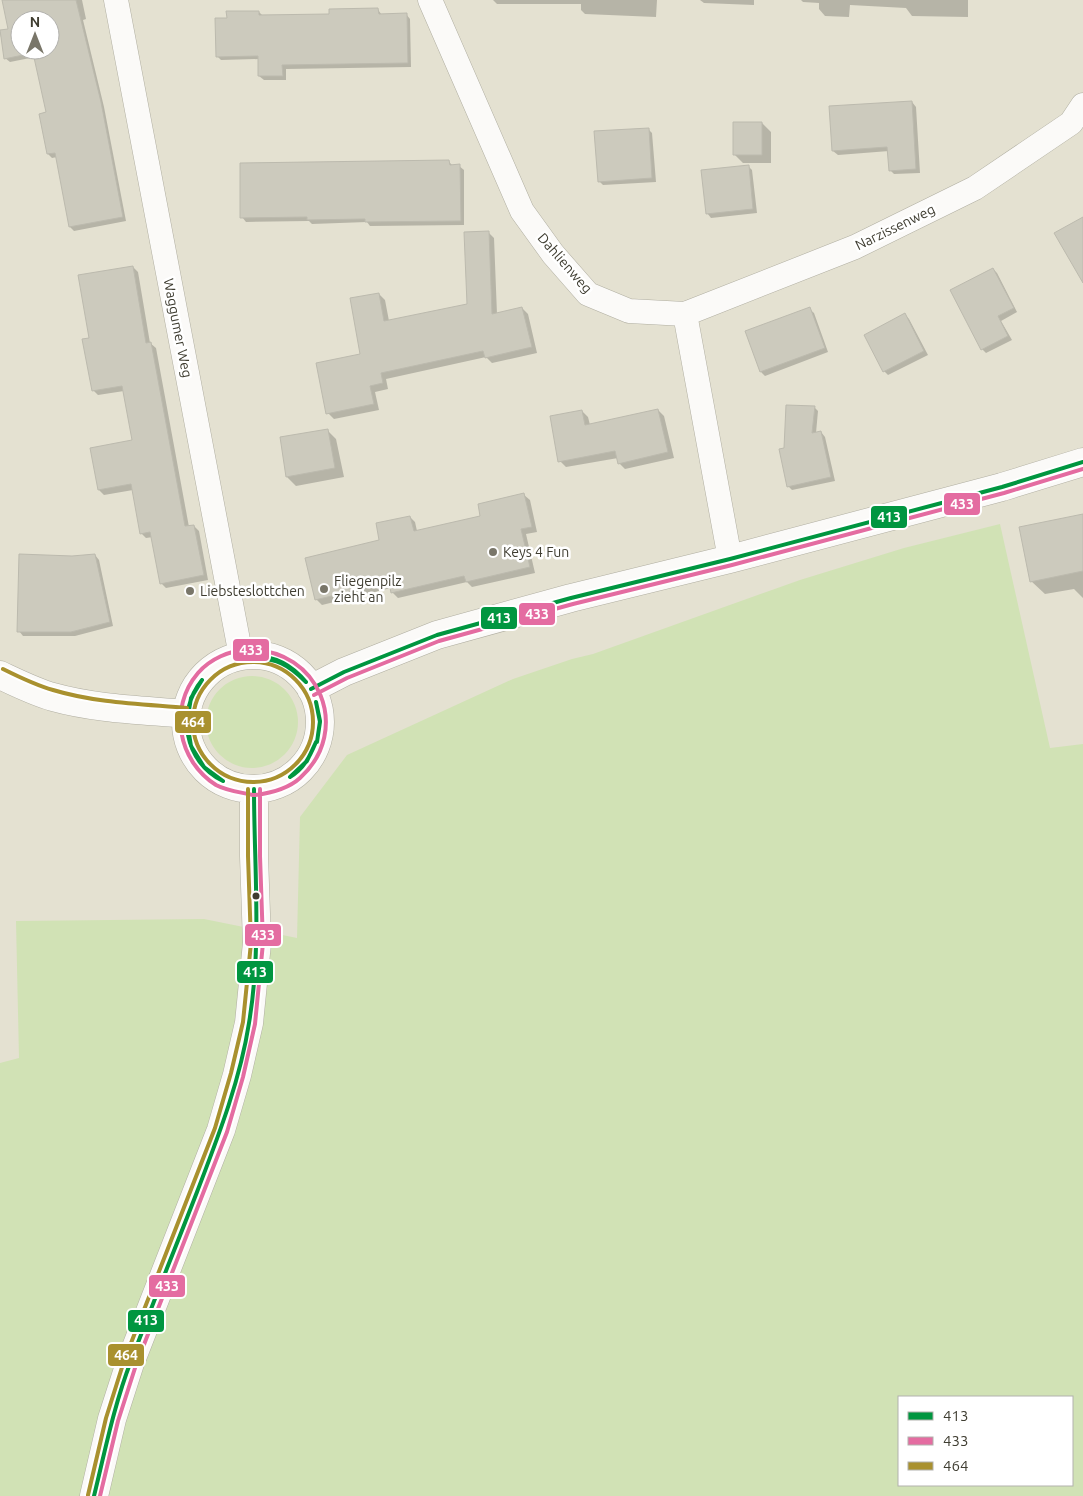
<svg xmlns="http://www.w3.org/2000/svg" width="1083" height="1496" font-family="Ubuntu,sans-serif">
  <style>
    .green { fill: #d1e2b5; fill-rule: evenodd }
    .shadow { fill: #0003; fill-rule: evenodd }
    .building { fill: #cccabd; stroke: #bcbaae; fill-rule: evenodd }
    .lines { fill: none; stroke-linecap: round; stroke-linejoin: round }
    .street-casing { stroke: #b0aea1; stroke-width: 25 }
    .secondary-casing { stroke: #b0aea1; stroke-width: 29 }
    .street { stroke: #fbfaf8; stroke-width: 24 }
    .secondary { stroke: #fbfaf8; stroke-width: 28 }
    .bus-1-casing { stroke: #fff; stroke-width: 8 }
    .bus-2-casing { stroke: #fff; stroke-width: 8 }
    .bus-3-casing { stroke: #fff; stroke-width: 8 }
    .bus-1 { stroke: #009640; stroke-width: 4 }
    .bus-2 { stroke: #e46ca1; stroke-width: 4 }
    .bus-3 { stroke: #a9912f; stroke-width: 4 }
    .poi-dot { fill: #797669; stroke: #fff; stroke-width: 2 }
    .bus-dot { fill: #3f3d31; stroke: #fff; stroke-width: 2 }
    .labels { text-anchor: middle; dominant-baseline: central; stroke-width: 5; stroke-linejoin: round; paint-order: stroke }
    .street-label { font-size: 14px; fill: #3f3d31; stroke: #fff }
    .poi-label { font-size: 14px; fill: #3f3d31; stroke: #fff; text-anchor: start }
    .line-badge { stroke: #fff; stroke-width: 2 }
    .badge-label { font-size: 14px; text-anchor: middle; font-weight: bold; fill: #fff }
  </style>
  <rect width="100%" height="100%" fill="#e4e1d1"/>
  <path class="green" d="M 1000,524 L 1050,748 L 1083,744 L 1083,1496 L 0,1496 L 0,1063 L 19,1058 L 16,921 L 204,919 L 297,938 L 300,817 L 347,755 L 513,679 L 572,659 L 593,654 L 800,580 L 904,548 ZM 899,1397 L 1072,1397 L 1072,1485 L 899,1485 Z
    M206 722a46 46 0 1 1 92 0a46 46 0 1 1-92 0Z"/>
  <path class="shadow" d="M 3,0 L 82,0 L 86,19 L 83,20 L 104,107 L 126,221 L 74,231 L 70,227 L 57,157 L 52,158 L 48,154 L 47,113 L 35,57 L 10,62 L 5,58 L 0,32 L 10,30 ZM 20,20 L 50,20 L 50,50 L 20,50 Z
    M 493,0 L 657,0 L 656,17 L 585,14 L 581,10 L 581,4 L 497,4 Z
    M 700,0 L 754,0 L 754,5 L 704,3 Z
    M 801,0 L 968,0 L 968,17 L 912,16 L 906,8 L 850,5 L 849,17 L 825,16 L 819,9 L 819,3 L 803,2 Z
    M 378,10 L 382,15 L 406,14 L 410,19 L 411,67 L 286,69 L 286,80 L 264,80 L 259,76 L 259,59 L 221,60 L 217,56 L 228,19 L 259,12 L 263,16 L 331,15 Z
    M 912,102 L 916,107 L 920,173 L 894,174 L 890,170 L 889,151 L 838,155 L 833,151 Z
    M 762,123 L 771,132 L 771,163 L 743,163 L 734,154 Z
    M 648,129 L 652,133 L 656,182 L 603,185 L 599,181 Z
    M 449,162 L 453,166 L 459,166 L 464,170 L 464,225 L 370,226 L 367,222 L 312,224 L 309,221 L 246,222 L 242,217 Z
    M 748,166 L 752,170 L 757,213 L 711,218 L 707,213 Z
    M 488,232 L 494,238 L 497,314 L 522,308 L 528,314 L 537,353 L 492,363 L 486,357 L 386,379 L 388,389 L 375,392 L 379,410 L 334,419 L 328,413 L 362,355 L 379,294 L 385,300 L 389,321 L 468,305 Z
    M 133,267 L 138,272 L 150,343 L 156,348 L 189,527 L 194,526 L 199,531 L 208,580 L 166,588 L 161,583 L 153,537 L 146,538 L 141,533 L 133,490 L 104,495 L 99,490 L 92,449 L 133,441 L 124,391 L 98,395 L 93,390 L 90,339 Z
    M 993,269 L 997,273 L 1017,312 L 1001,321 L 1012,340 L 986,353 L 982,349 Z
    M 809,309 L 814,313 L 828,352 L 765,376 L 761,372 Z
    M 905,315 L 909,319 L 928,355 L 888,375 L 884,371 Z
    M 814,407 L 818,411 L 816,433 L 821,432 L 825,437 L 835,481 L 792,490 L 788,486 L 786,448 Z
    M 658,410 L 664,416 L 674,458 L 625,469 L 619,463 L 618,458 L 566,467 L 560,461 L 582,411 L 588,417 L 590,425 Z
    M 327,430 L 336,439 L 344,477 L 296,486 L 287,477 L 281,438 Z
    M 524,495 L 530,500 L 537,532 L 526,534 L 535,573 L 472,587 L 467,582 L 398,598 L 392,592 L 391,588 L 322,605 L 316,599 L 381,540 L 410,517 L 415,522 L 417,531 L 482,516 Z
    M 1083,516 L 1083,598 L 1074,589 L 1045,594 L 1031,581 Z
    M 95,555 L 99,560 L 113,626 L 75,636 L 23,636 L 19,631 L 72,557 Z"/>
  <path class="building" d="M 2,0 L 76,0 L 101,102 L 123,217 L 69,227 L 55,153 L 47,154 L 39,114 L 46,112 L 33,53 L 4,59 L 0,30 L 8,29 ZM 20,20 L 50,20 L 50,50 L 20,50 Z
    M 378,8 L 379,14 L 407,13 L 408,63 L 282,65 L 283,76 L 258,76 L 258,56 L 216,57 L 215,18 L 227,18 L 226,11 L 259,11 L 259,15 L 329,14 L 329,9 Z
    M 912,101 L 916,169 L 889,171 L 887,147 L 832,151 L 829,106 Z
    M 733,122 L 762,122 L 762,155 L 733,155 Z
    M 649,128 L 652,178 L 598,182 L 594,131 Z
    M 449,160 L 450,165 L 460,164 L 461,221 L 365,222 L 365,219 L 307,220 L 307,217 L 240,218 L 240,163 Z
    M 749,165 L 753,209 L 706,214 L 701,170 Z
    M 1083,217 L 1083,283 L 1054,233 Z
    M 489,231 L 492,314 L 522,307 L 532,347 L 485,358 L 483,351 L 381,373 L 383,383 L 370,386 L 374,404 L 326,414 L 316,363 L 360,354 L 350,298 L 379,293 L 384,321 L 467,304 L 464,232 Z
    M 133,266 L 146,343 L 151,342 L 185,526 L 194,525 L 204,575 L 160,584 L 150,532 L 140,534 L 131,484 L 98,490 L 90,448 L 132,440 L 122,386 L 92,391 L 82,339 L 89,338 L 78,275 Z
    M 993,268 L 1014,308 L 998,316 L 1008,336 L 981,350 L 950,290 Z
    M 810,307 L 825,348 L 760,372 L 745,331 Z
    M 905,313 L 924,351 L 883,372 L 864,335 Z
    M 786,405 L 815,406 L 812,433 L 821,431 L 831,477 L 787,487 L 779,449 L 784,448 Z
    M 658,409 L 668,452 L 618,464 L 615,451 L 558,462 L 550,416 L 582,410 L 585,425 Z
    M 328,429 L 335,468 L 286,477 L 280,437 Z
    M 524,493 L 532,527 L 521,529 L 530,567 L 466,582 L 464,576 L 391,593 L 389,582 L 315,600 L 305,558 L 379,540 L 376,523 L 410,516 L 414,531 L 480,516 L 478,504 Z
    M 1083,514 L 1083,571 L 1030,582 L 1019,527 Z
    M 19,554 L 72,556 L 95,554 L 110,622 L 71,632 L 17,632 Z"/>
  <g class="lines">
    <defs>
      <path id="street" d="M 116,0 L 241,656
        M 430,0 L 522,211 L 553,254 L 588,294 L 629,311 L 685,314 L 730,559
        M 685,314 L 855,247 L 975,188 L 1071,123 L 1083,105"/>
      <path id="secondary" d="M186 722a67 67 0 1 1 134 0a67 67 0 1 1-134 0Z
        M 0,675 C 17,683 35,692 53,697 C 96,709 142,710 186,714
        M 311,689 L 344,672 L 437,635 L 571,598 L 730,559 L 1002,487 L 1083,462
        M 94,1496 L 112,1419 L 130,1363 L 221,1130 L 237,1075 L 249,1023 L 257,943 L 254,856 L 254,789"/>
    </defs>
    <use href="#street" class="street-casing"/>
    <use href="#secondary" class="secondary-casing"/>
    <use href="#street" class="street"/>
    <use href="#secondary" class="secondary"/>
    <defs>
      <path id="bus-1" d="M 251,656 C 278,660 287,663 306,682
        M 251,656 C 274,655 292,665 306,682
        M 202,680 L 191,698 L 187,722 L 191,746 L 204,767 L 223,781
        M 202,680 C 176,712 184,762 223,781
        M 311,689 L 344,672 L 437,635 L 571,598 L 730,559 L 1002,487 L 1083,462
        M 316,702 L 320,722 L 317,742
        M 316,702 L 320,721 L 317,742
        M 290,777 L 307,761 L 316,742
        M 290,777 C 304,769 310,756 316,742
        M 94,1496 C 105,1451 114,1405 131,1361 C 152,1305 175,1249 197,1192 C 218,1137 240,1081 249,1023 C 262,946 254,867 254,789"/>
      <path id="bus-2" d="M 314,695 L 347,678 L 439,641 L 573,604 L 732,565 L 1004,493 L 1083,469
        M 253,795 C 240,792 227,791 216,785 C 178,761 168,708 198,673 C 210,659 230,650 248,650 C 319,648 353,730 300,778 C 288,789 271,793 255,795
        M 100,1496 L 118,1421 L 136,1365 L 227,1132 L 243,1077 L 255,1024 L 263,943 L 260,856 L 260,789"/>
      <path id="bus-3" d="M193 722a60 60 0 1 1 120 0a60 60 0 1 1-120 0Z
        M 3,669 C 19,677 35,685 53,690 C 96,703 142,704 187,708
        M 88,1495 L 106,1418 L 124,1361 L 215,1128 L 231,1073 L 243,1022 L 251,943 L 248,856 L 248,789"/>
    </defs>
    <use href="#bus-1" class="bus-1-casing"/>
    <use href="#bus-2" class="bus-2-casing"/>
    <use href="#bus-3" class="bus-3-casing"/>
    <use href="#bus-1" class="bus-1"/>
    <use href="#bus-2" class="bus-2"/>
    <use href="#bus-3" class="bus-3"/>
  </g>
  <g class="poi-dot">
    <circle cx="493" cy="552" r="5"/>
    <circle cx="324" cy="589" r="5"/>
    <circle cx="190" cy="591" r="5"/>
  </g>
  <circle class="bus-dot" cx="256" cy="896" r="4.5"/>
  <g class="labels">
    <g class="street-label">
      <text transform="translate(895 227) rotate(-26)">Narzissenweg</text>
      <text transform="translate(565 263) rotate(49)">Dahlienweg</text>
      <text transform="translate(178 328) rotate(79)">Waggumer Weg</text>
    </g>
    <g class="poi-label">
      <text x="503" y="552">Keys 4 Fun</text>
      <text x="334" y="581">Fliegenpilz<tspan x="334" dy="16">zieht an</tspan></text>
      <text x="200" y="591">Liebsteslottchen</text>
    </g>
  </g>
  <g class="line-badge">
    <rect x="943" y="492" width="38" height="24" rx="5" fill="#e46ca1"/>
    <rect x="870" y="505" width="38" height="24" rx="5" fill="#009640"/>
    <rect x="518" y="602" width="38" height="24" rx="5" fill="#e46ca1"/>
    <rect x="480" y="606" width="38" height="24" rx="5" fill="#009640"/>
    <rect x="232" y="638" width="38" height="24" rx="5" fill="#e46ca1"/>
    <rect x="174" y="710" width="38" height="24" rx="5" fill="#a9912f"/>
    <rect x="244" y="923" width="38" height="24" rx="5" fill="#e46ca1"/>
    <rect x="236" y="960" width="38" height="24" rx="5" fill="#009640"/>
    <rect x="148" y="1274" width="38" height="24" rx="5" fill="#e46ca1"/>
    <rect x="127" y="1309" width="38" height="24" rx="5" fill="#009640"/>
    <rect x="107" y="1343" width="38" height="24" rx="5" fill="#a9912f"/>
  </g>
  <g class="badge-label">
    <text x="962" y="509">433</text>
    <text x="889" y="522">413</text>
    <text x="537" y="619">433</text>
    <text x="499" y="623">413</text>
    <text x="251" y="655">433</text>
    <text x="193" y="727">464</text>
    <text x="263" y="940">433</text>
    <text x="255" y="977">413</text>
    <text x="167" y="1291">433</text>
    <text x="146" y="1325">413</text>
    <text x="126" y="1360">464</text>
  </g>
  <rect x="898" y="1396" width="175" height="90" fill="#ffffff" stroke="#b2b1ad"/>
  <rect x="908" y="1412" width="25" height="8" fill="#009640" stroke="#b2b1ad"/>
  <text x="943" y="1421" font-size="15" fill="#3f3d31">413</text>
  <rect x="908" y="1437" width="25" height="8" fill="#e46ca1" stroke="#b2b1ad"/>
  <text x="943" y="1446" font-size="15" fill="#3f3d31">433</text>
  <rect x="908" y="1462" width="25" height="8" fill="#a9912f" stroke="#b2b1ad"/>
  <text x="943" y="1471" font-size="15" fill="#3f3d31">464</text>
  <g transform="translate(35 35)"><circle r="24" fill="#ffffff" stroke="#b2b1ad"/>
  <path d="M0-4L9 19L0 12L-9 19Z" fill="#797669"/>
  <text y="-8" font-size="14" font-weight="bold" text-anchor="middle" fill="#3f3d31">N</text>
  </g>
</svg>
